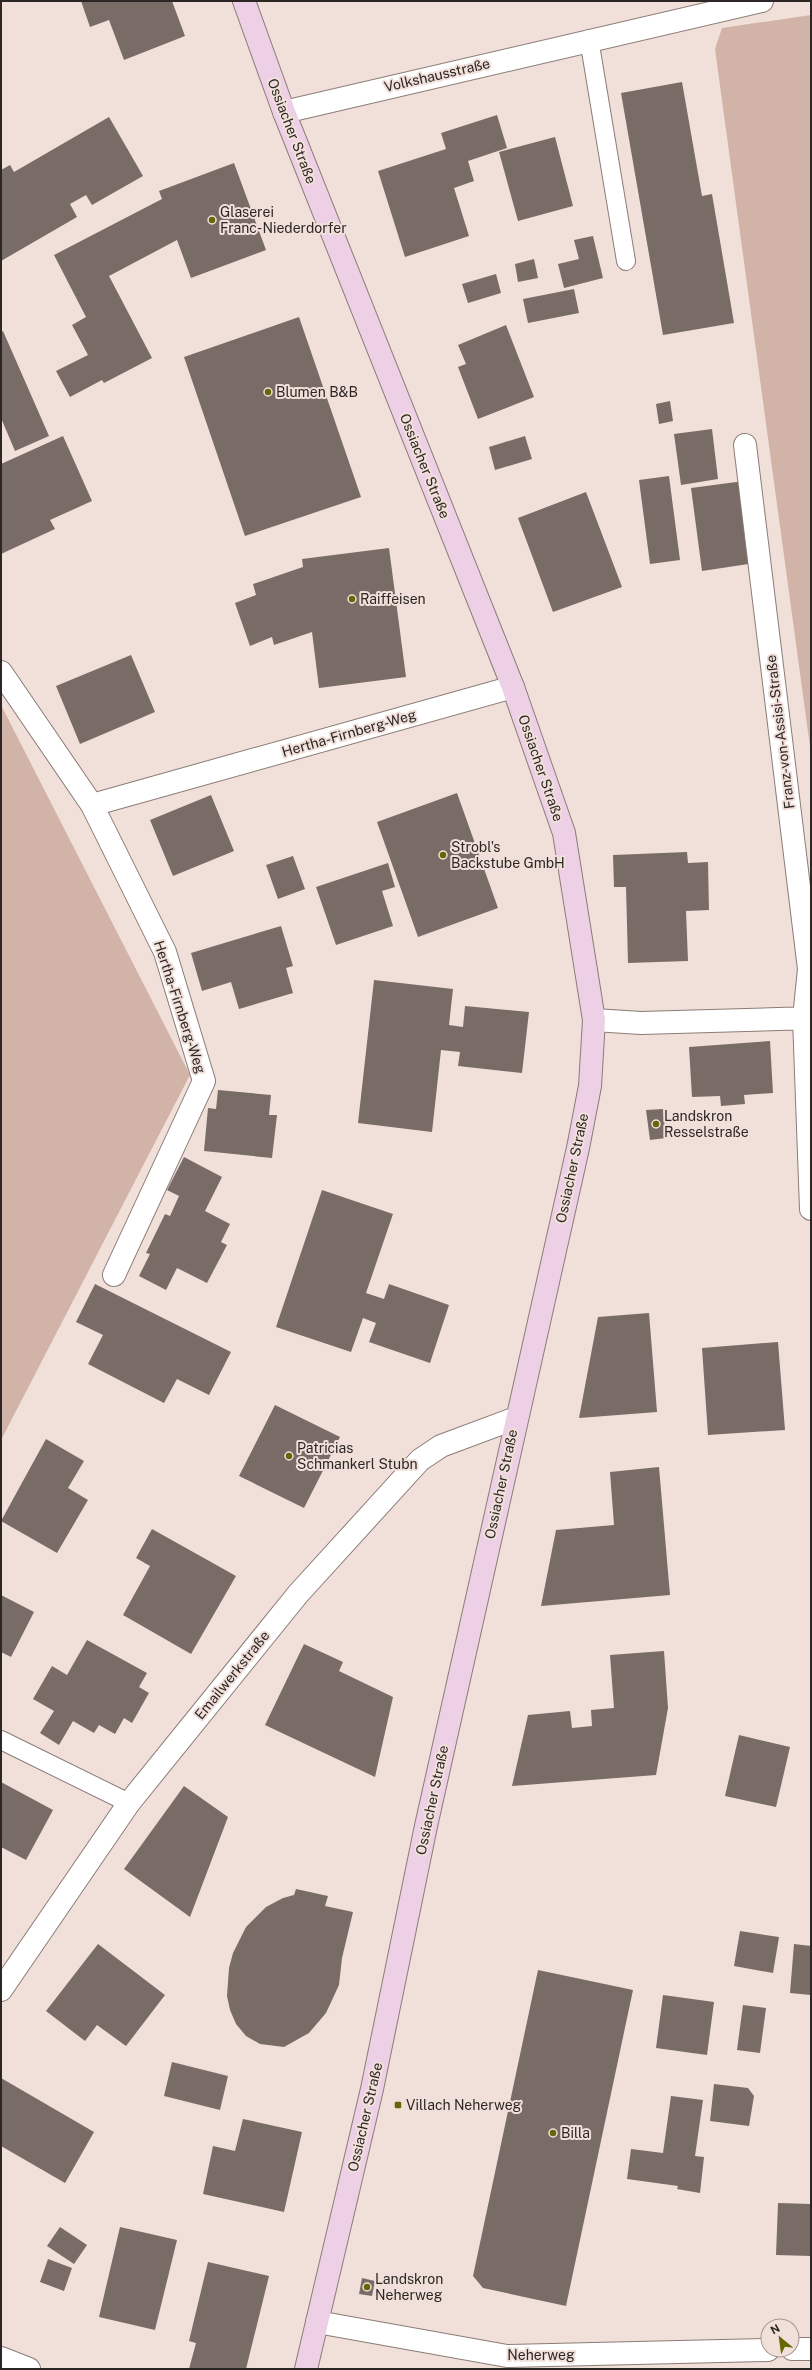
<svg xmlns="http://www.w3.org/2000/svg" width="812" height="2370" font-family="'Public Sans',sans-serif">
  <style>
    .green { fill: #d2b3a7 }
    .building { fill: #796b65 }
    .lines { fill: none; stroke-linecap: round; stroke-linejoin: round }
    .lane-casing { stroke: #8b7c76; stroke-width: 20 }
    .street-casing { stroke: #8b7c76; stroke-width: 24 }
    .secondary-casing { stroke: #8b7c76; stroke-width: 24 }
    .lane { stroke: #fff; stroke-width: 18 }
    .street { stroke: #fff; stroke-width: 22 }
    .secondary { stroke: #edd0e5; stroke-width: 22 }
    .poi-dot { fill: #636705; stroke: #f1e0da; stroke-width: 1.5 }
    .labels { text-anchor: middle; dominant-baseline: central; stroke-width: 4; stroke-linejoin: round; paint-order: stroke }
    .street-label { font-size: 14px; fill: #2c2624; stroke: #f1e0da }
    .poi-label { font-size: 14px; fill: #2c2624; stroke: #f1e0da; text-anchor: start }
  </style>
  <rect width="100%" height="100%" fill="#f1e0da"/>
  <path class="green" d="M 811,15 L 811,754 L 715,49 L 722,28 Z
    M 1,705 L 190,1075 L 1,1440 Z"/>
  <path class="building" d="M 81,1 L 172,1 L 185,36 L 124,60 L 109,20 L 90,27 Z
    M 682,82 L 702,196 L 712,194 L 734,323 L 663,335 L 621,93 Z
    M 497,115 L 507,148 L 468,161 L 474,181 L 454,188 L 469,236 L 405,257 L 378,171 L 446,149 L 441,133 Z
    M 109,117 L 143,176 L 92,205 L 86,195 L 70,204 L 77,217 L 1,261 L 1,170 L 10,165 L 14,172 Z
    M 555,137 L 573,206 L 518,221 L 499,152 Z
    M 234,163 L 266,250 L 191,278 L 177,240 L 109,276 L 152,358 L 104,383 L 102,380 L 70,397 L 56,371 L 88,355 L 72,325 L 86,317 L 54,255 L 162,199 L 159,191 Z
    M 593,236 L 603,278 L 564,288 L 558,264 L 579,259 L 574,240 Z
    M 534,259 L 538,278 L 518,282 L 515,264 Z
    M 496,274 L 501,293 L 468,303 L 462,284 Z
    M 574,289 L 579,313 L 528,323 L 523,299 Z
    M 299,317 L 361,497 L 245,536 L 184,357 Z
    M 506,325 L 534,397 L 478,419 L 458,367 L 466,364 L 458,345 Z
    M 3,331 L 49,436 L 15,451 L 1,418 L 1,332 Z
    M 670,401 L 673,421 L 659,424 L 656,404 Z
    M 712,429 L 718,479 L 681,485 L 674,434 Z
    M 63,436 L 92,501 L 50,520 L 55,529 L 1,554 L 1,464 Z
    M 525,436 L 532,459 L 495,470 L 489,447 Z
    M 669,476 L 680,560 L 650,564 L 639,480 Z
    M 744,481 L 755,563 L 702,571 L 691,488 Z
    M 586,492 L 622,587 L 553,612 L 518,518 Z
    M 389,548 L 406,677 L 319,688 L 312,632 L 274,645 L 272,637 L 250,646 L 235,603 L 256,595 L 253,584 L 303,567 L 302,559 Z
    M 131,655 L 155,712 L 80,744 L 56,686 Z
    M 457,793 L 498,908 L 418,937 L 377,822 Z
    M 211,795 L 234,851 L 173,876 L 150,820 Z
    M 687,852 L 688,863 L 708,862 L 709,910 L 686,911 L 688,961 L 628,963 L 626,887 L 614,887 L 613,855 Z
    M 293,856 L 305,889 L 278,899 L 266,865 Z
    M 388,863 L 395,887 L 382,891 L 393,926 L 336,945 L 316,887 Z
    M 281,926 L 293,966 L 286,968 L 293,993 L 239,1009 L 231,982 L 202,991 L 191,953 Z
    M 374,980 L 453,989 L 449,1025 L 463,1027 L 465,1006 L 529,1012 L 522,1073 L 458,1066 L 460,1052 L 441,1050 L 432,1132 L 358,1123 Z
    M 770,1041 L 773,1093 L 744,1095 L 745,1104 L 721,1106 L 720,1096 L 692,1097 L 689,1047 Z
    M 218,1090 L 271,1095 L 269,1115 L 277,1115 L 272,1158 L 204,1151 L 208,1108 L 216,1109 Z
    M 663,1109 L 666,1138 L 650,1140 L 646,1110 Z
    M 184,1157 L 222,1177 L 205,1211 L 230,1224 L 221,1242 L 227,1245 L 207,1283 L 177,1268 L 166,1290 L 139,1276 L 150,1254 L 146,1253 L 165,1214 L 170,1216 L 179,1196 L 167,1190 Z
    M 322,1190 L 393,1214 L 366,1293 L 384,1299 L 389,1284 L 449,1305 L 430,1363 L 369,1342 L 376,1323 L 363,1318 L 351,1352 L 276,1327 Z
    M 95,1284 L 231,1352 L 209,1395 L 177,1379 L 164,1403 L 88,1364 L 103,1335 L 76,1322 Z
    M 649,1313 L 657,1412 L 579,1418 L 598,1317 Z
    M 778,1342 L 785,1430 L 708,1435 L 702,1348 Z
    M 275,1405 L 340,1437 L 304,1508 L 239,1476 Z
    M 46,1439 L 84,1461 L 68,1488 L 88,1500 L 57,1553 L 1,1521 Z
    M 659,1467 L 670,1595 L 541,1606 L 556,1530 L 614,1525 L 610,1472 Z
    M 152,1529 L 236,1576 L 191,1654 L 123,1615 L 150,1566 L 136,1558 Z
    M 1,1595 L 34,1612 L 11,1657 L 1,1652 Z
    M 87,1640 L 147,1673 L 139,1687 L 149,1693 L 132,1723 L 124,1718 L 115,1734 L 99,1725 L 94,1733 L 73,1721 L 59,1745 L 40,1733 L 54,1711 L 33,1699 L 52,1666 L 67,1675 Z
    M 304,1644 L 343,1662 L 339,1671 L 393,1697 L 375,1777 L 265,1725 Z
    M 664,1651 L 668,1708 L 656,1775 L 512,1786 L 528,1715 L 570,1711 L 572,1728 L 592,1726 L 591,1710 L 614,1708 L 610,1655 Z
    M 739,1735 L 790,1747 L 776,1807 L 725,1796 Z
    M 1,1782 L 53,1810 L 26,1860 L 1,1847 Z
    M 184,1786 L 228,1817 L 190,1917 L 124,1869 Z
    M 296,1889 L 328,1896 L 325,1906 L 353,1912 L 342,1958 L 339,1985 L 326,2013 L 309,2033 L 284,2047 L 260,2044 L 246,2036 L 236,2024 L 230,2010 L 227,1996 L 229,1968 L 233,1953 L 246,1927 L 266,1907 L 283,1898 L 294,1895 Z
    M 740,1931 L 779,1937 L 773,1973 L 734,1966 Z
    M 98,1944 L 165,1995 L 126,2046 L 97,2025 L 85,2041 L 46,2011 Z
    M 794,1944 L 811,1946 L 811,1995 L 790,1993 Z
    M 538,1970 L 633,1990 L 566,2306 L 483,2288 L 473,2276 Z
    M 663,1995 L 714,2002 L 707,2055 L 656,2048 Z
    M 743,2005 L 766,2008 L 760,2053 L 737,2050 Z
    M 172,2062 L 228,2076 L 220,2110 L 164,2096 Z
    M 1,2078 L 94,2132 L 65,2183 L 1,2146 Z
    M 714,2084 L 748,2088 L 754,2096 L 749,2126 L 710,2121 Z
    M 671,2096 L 703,2100 L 695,2156 L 704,2157 L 700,2193 L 677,2189 L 678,2186 L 627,2179 L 631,2149 L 663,2153 Z
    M 243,2119 L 302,2132 L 284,2212 L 203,2194 L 213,2146 L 235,2151 Z
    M 778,2203 L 811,2204 L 811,2256 L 776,2255 Z
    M 60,2227 L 87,2245 L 74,2264 L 47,2246 Z
    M 120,2227 L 177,2240 L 155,2330 L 99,2317 Z
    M 48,2259 L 72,2268 L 64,2291 L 40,2282 Z
    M 208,2262 L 269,2276 L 246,2369 L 189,2369 L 196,2343 L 189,2341 Z
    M 362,2278 L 375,2281 L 372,2296 L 359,2294 Z"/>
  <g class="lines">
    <defs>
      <path id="lane" d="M 589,39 L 626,261
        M 1,1740 L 129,1803"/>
      <path id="street" d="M 284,112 L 762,1
        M 745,445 L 809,969 L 804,1018 L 811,1209
        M 1,672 L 92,805 L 165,952 L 204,1081 L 114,1275
        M 92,805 L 513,687
        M 594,1020 L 641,1023 L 811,1018
        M 1,1990 L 129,1803 L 298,1594 L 420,1460 L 441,1446 L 516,1418
        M 317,2322 L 507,2356 L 768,2350
        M 792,2349 L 811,2349
        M 1,2358 L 29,2369"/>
      <path id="secondary" d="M 244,1 L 284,112 L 513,687 L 564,833 L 594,1020 L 590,1086 L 578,1148 L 426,1826 L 372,2089 L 306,2369"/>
    </defs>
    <use href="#lane" class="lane-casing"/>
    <use href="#street" class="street-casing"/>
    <use href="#secondary" class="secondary-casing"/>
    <use href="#lane" class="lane"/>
    <use href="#street" class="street"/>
    <use href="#secondary" class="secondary"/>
  </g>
  <g class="poi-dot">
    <circle cx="212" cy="220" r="4"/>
    <circle cx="268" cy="392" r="4"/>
    <circle cx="352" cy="599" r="4"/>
    <circle cx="443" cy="855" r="4"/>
    <circle cx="656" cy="1124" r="4"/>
    <circle cx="289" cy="1456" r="4"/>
    <rect x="394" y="2101" width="8" height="8" rx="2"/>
    <circle cx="553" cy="2133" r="4"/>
    <circle cx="367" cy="2287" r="4"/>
  </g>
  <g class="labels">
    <g class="street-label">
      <text transform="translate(437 75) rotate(-13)">Volkshausstraße</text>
      <text transform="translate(292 131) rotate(69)">Ossiacher Straße</text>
      <text transform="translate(425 466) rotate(68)">Ossiacher Straße</text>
      <text transform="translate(780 732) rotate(-97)">Franz-von-Assisi-Straße</text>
      <text transform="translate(349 733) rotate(-16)">Hertha-Firnberg-Weg</text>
      <text transform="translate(541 768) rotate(71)">Ossiacher Straße</text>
      <text transform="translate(180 1007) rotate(72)">Hertha-Firnberg-Weg</text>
      <text transform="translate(572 1168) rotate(-78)">Ossiacher Straße</text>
      <text transform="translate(501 1484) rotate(-78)">Ossiacher Straße</text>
      <text transform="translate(232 1675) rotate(-51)">Emailwerkstraße</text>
      <text transform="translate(432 1800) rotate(-78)">Ossiacher Straße</text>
      <text transform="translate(365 2117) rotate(-77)">Ossiacher Straße</text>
      <text x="541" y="2355">Neherweg</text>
    </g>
    <g class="poi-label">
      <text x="220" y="212">Glaserei<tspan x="220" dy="16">Franc-Niederdorfer</tspan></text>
      <text x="276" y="392">Blumen B&amp;B</text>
      <text x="360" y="599">Raiffeisen</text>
      <text x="451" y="847">Strobl's<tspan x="451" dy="16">Backstube GmbH</tspan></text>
      <text x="664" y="1116">Landskron<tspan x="664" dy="16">Resselstraße</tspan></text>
      <text x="297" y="1448">Patricias<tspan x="297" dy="16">Schmankerl Stubn</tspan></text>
      <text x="406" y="2105">Villach Neherweg</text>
      <text x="561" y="2133">Billa</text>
      <text x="375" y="2279">Landskron<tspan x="375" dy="16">Neherweg</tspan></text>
    </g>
  </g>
  <rect width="812" height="2370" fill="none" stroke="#2c2624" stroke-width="4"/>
  <g transform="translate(780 2338) rotate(331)"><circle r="19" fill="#f1e0da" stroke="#a29691"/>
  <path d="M0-3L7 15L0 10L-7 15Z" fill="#636705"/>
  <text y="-6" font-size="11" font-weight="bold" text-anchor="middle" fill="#2c2624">N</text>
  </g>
</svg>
